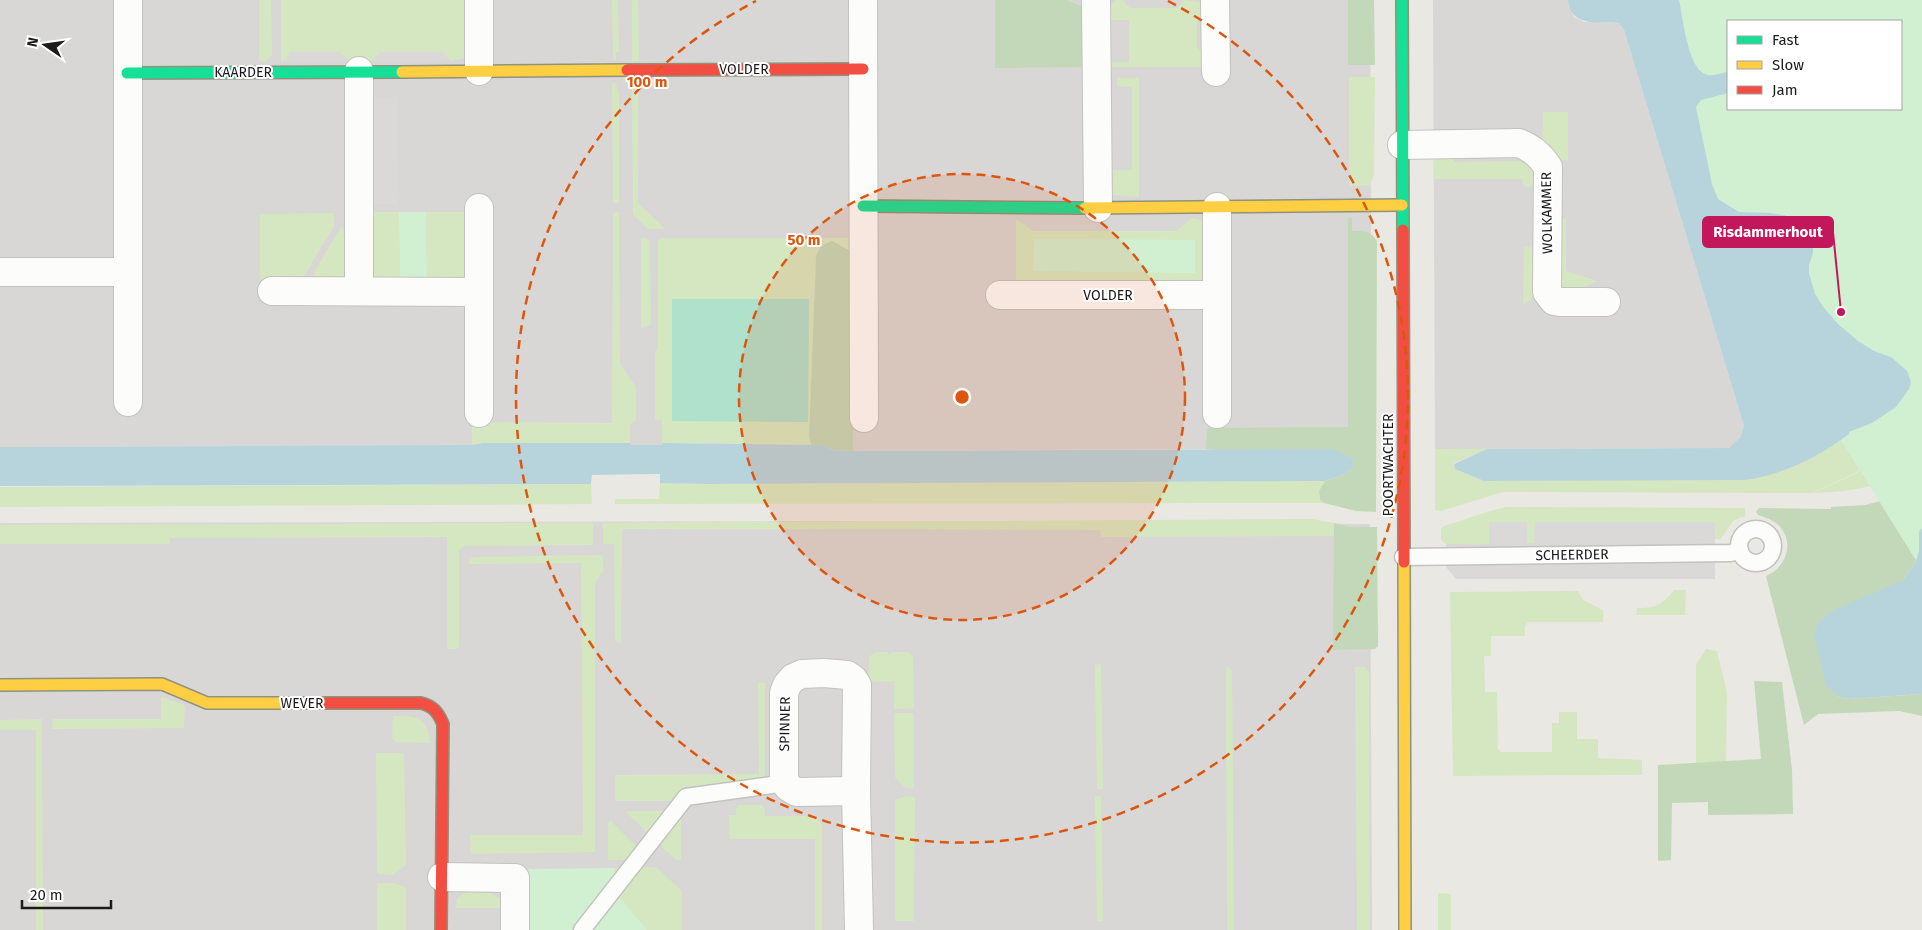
<svg xmlns="http://www.w3.org/2000/svg" width="1922" height="930" font-family="'Fira Sans',sans-serif">
  <style>
    .residential { fill: #d8d7d5 }
    .grass { fill: #d5e7c1 }
    .forest { fill: #c3d8b9 }
    .park { fill: #d1f0d1; fill-rule: evenodd }
    .pitch { fill: #afe1cc }
    .parking { fill: #dad9d7 }
    .water { fill: #b7d4dd }
    .lines { fill: none; stroke-linecap: round; stroke-linejoin: round }
    .lane-casing { stroke: #c2c2bf; stroke-width: 19 }
    .street-casing { stroke: #c2c2bf; stroke-width: 30 }
    .fast-casing { stroke: #90927c; stroke-width: 14 }
    .slow-casing { stroke: #90927c; stroke-width: 14 }
    .jam-casing { stroke: #90927c; stroke-width: 14 }
    .lane { stroke: #fcfcfb; stroke-width: 16 }
    .street { stroke: #fcfcfb; stroke-width: 28 }
    .fast { stroke: #16e098; stroke-width: 11 }
    .slow { stroke: #ffcf43; stroke-width: 11 }
    .jam { stroke: #f24e42; stroke-width: 11 }
    .ring { fill: none; stroke: #de560d; stroke-width: 2.5; stroke-dasharray: 9 6 }
    .labels { text-anchor: middle; dominant-baseline: central; stroke-width: 4; stroke-linejoin: round; paint-order: stroke }
    .street-label { font-size: 14px; fill: #1b1b1b; stroke: #fff }
    .centre { fill: #de560d; stroke: #fff; stroke-width: 2.5 }
    .ring-label { font-size: 15px; text-anchor: middle; font-weight: bold; fill: #de560d; stroke: #fff; stroke-width: 4; stroke-linejoin: round; paint-order: stroke }
    .leader { fill: none; stroke: #c2185b; stroke-width: 2 }
    .callout-dot { fill: #c2185b; stroke: #fff; stroke-width: 2 }
    .callout { fill: #c2185b; stroke: #c2185b; stroke-width: 2 }
    .callout-label { font-size: 15px; text-anchor: middle; font-weight: bold; fill: #fff }
  </style>
  <rect width="100%" height="100%" fill="#e9e8e3"/>
  <path class="residential" d="M 0,0 L 1370,0 L 1372,445 L 1206,449 L 853,451 L 853,241 L 849,238 L 662,238 L 662,445 L 0,447 Z
    M 1433,0 L 1568,0 L 1568,5 L 1574,17 L 1584,22 L 1619,23 L 1624,30 L 1744,426 L 1740,438 L 1735,444 L 1729,448 L 1435,449 Z
    M 825,521 L 1370,524 L 1372,930 L 0,930 L 0,523 Z"/>
  <path class="grass" d="M 259,0 L 271,0 L 272,54 L 266,62 L 259,61 Z
    M 281,0 L 466,0 L 465,58 L 451,61 L 442,52 L 381,52 L 372,61 L 281,61 Z
    M 612,0 L 618,0 L 619,52 L 616,52 L 616,60 L 613,60 Z
    M 632,0 L 638,0 L 639,61 L 632,61 Z
    M 1116,0 L 1122,0 L 1130,8 L 1177,8 L 1185,0 L 1199,2 L 1205,13 L 1197,21 L 1197,47 L 1205,56 L 1204,67 L 1107,67 L 1110,62 L 1129,62 L 1129,20 L 1107,20 L 1109,7 Z
    M 1349,77 L 1375,77 L 1374,175 L 1370,185 L 1349,186 Z
    M 1117,78 L 1139,78 L 1139,197 L 1114,195 L 1111,192 L 1110,170 L 1132,170 L 1132,87 L 1117,86 Z
    M 612,83 L 615,83 L 619,92 L 619,203 L 613,203 Z
    M 632,84 L 638,85 L 638,203 L 665,229 L 648,229 L 633,214 Z
    M 1543,112 L 1568,112 L 1568,161 L 1558,159 L 1542,147 Z
    M 1433,153 L 1454,153 L 1454,162 L 1527,161 L 1537,164 L 1535,186 L 1528,187 L 1523,185 L 1523,179 L 1434,179 Z
    M 372,212 L 399,212 L 400,281 L 379,280 L 373,275 L 372,269 Z
    M 426,212 L 468,212 L 466,274 L 458,280 L 427,281 Z
    M 619,212 L 620,364 L 636,387 L 636,421 L 630,424 L 630,443 L 472,445 L 472,422 L 612,423 L 613,213 Z
    M 334,213 L 334,226 L 301,281 L 260,281 L 260,214 Z
    M 1566,217 L 1566,271 L 1597,281 C 1584,287 1571,297 1559,285 L 1558,224 Z
    M 1192,218 L 1200,220 L 1204,224 L 1204,277 L 1202,281 L 1197,284 L 1016,284 L 1016,219 L 1033,231 L 1176,231 Z
    M 341,227 L 348,232 L 347,275 C 339,283 321,281 313,274 Z
    M 641,238 L 647,238 L 650,242 L 651,324 L 647,327 L 641,328 Z
    M 662,238 L 849,238 L 853,241 L 853,252 L 841,245 L 816,256 L 809,436 L 811,445 L 662,443 L 662,420 L 655,420 L 655,352 L 658,349 L 658,241 Z
    M 1524,247 L 1539,248 C 1538,267 1543,295 1523,305 Z
    M 1844,436 L 1884,482 C 1860,490 1838,492 1813,493 L 1857,473 L 1865,465 L 1855,473 L 1812,493 L 1503,492 L 1441,511 L 1435,510 L 1435,449 L 1488,449 L 1453,463 L 1455,469 L 1484,481 Z
    M 1325,481 L 1319,491 L 1320,500 L 1324,503 L 615,504 L 615,499 L 659,499 L 660,483 L 706,484 Z
    M 591,484 L 592,504 L 0,507 L 0,487 Z
    M 1507,507 L 1745,508 L 1745,517 C 1731,517 1729,530 1720,539 L 1715,539 L 1714,522 L 1535,522 L 1535,543 L 1527,543 L 1527,522 L 1489,522 L 1489,544 L 1446,544 L 1441,540 L 1441,529 L 1444,526 C 1465,520 1486,511 1507,507 Z
    M 1313,519 L 1334,523 L 1334,536 L 1101,537 L 1100,530 L 622,529 L 621,643 L 615,640 L 614,544 L 603,544 L 603,523 Z
    M 591,523 L 593,524 L 593,543 L 591,545 L 464,546 L 459,550 L 459,647 L 456,649 L 447,649 L 447,537 L 170,538 L 170,544 L 0,544 L 0,525 Z
    M 601,555 L 603,556 L 603,571 L 595,582 L 595,852 L 471,854 L 470,835 L 583,835 L 581,563 L 469,564 L 469,560 L 474,557 Z
    M 1674,590 L 1686,590 L 1685,614 L 1688,615 L 1636,615 L 1637,608 C 1655,609 1663,604 1674,590 Z
    M 1578,591 L 1583,600 L 1603,610 L 1603,622 L 1528,622 L 1525,626 L 1525,636 L 1491,636 L 1491,656 L 1484,656 L 1485,692 L 1497,692 L 1498,749 L 1501,752 L 1552,752 L 1552,723 L 1559,723 L 1559,712 L 1577,712 L 1577,739 L 1598,739 L 1598,758 L 1642,760 L 1642,775 L 1453,776 L 1450,592 Z
    M 1706,649 L 1717,651 L 1727,693 L 1726,762 L 1696,763 L 1696,664 Z
    M 875,652 L 888,652 L 888,654 L 891,654 L 891,652 L 909,652 L 913,657 L 914,708 L 894,709 L 894,681 L 872,682 L 869,680 L 869,657 Z
    M 1101,664 L 1103,789 L 1097,789 L 1095,665 Z
    M 1226,667 L 1229,667 L 1232,671 L 1234,930 L 1227,930 Z
    M 1355,667 L 1364,667 L 1369,672 L 1370,930 L 1357,930 Z
    M 758,683 L 765,683 L 765,786 L 686,786 L 671,801 L 615,801 L 615,775 L 759,774 Z
    M 161,697 L 185,705 L 184,728 L 52,729 L 53,719 L 161,719 Z
    M 894,713 L 914,713 L 914,788 L 906,788 L 895,777 Z
    M 393,716 C 415,716 428,716 430,743 L 397,742 L 392,738 Z
    M 42,719 L 43,930 L 36,930 L 36,730 L 0,730 L 0,720 Z
    M 376,753 L 404,753 L 406,865 L 392,875 L 377,874 Z
    M 906,796 L 915,797 L 914,921 L 895,921 L 895,800 Z
    M 1095,796 L 1101,796 L 1103,921 L 1097,921 Z
    M 739,805 L 761,805 L 765,809 L 765,816 L 814,816 L 822,825 L 822,930 L 815,930 L 815,839 L 730,839 L 729,815 L 736,815 L 736,809 Z
    M 627,811 L 681,811 L 681,860 L 676,860 L 628,814 Z
    M 610,820 L 648,858 L 646,860 L 610,860 L 608,859 L 608,823 Z
    M 656,867 L 682,891 L 682,930 L 635,930 L 527,869 L 610,872 L 614,868 Z
    M 377,883 L 394,883 L 406,888 L 406,930 L 377,930 Z
    M 466,892 L 490,893 L 501,899 L 502,908 L 456,908 L 457,899 Z
    M 1438,893 L 1451,894 L 1451,930 L 1438,930 Z"/>
  <path class="forest" d="M 995,0 L 1067,0 L 1081,6 L 1084,14 L 1085,67 L 995,68 Z
    M 1348,0 L 1374,0 L 1375,65 L 1348,65 Z
    M 1348,217 L 1352,218 L 1352,231 C 1364,231 1370,230 1377,241 L 1376,512 L 1356,511 L 1324,503 L 1320,500 L 1319,491 L 1325,481 L 1341,476 L 1352,469 L 1206,449 L 1207,428 L 1348,427 Z
    M 832,241 L 853,252 L 853,451 L 833,450 L 823,445 L 811,445 L 809,436 L 816,256 L 821,246 Z
    M 1899,496 L 1919,551 L 1915,564 L 1902,581 L 1837,696 L 1849,699 L 1922,694 L 1922,716 L 1899,711 L 1818,714 L 1804,725 L 1766,576 C 1784,569 1795,545 1781,528 C 1775,520 1766,518 1758,515 L 1756,512 L 1759,508 L 1831,509 L 1831,507 L 1865,505 Z
    M 1334,523 L 1350,527 L 1377,527 L 1378,646 L 1375,649 L 1333,650 Z
    M 1754,681 L 1782,682 L 1792,770 L 1793,814 L 1708,815 L 1708,802 L 1672,803 L 1671,860 L 1658,861 L 1658,765 L 1761,759 Z"/>
  <path class="park" d="M 1653,0 L 1922,0 L 1922,570 L 1700,214 ZM 1728,21 L 1901,21 L 1901,109 L 1728,109 Z
    M 399,212 L 426,212 L 427,281 L 400,281 Z
    M 1034,239 L 1195,240 L 1195,273 L 1033,271 Z
    M 614,868 L 615,892 L 647,930 L 527,930 L 527,869 Z"/>
  <path class="pitch" d="M 672,299 L 809,299 L 808,422 L 672,421 Z"/>
  <path class="parking" d="M 290,52 L 340,52 L 352,62 L 284,62 Z
    M 381,52 L 442,52 L 451,61 L 372,61 Z
    M 372,97 L 397,97 L 398,204 L 372,204 Z
    M 1489,522 L 1527,522 L 1527,543 L 1534,543 L 1535,522 L 1715,522 L 1715,579 L 1456,579 L 1446,567 L 1446,544 L 1489,544 Z"/>
  <path class="water" d="M 1568,0 L 1679,0 C 1683,17 1688,72 1708,75 C 1714,76 1722,73 1728,72 L 1728,93 L 1701,100 L 1696,107 L 1712,184 L 1718,199 L 1739,212 L 1769,213 L 1784,215 L 1799,222 L 1806,228 L 1813,239 L 1813,253 L 1809,265 L 1809,273 L 1815,294 L 1824,308 L 1838,324 L 1858,341 L 1874,351 L 1891,357 L 1907,371 L 1911,382 L 1909,389 L 1896,407 L 1872,423 L 1849,432 L 1849,434 C 1820,456 1785,474 1746,480 L 1484,481 L 1455,469 L 1454,464 L 1487,449 L 1729,448 L 1740,438 L 1744,426 L 1624,30 L 1619,23 C 1600,22 1569,27 1568,0 Z
    M 483,443 L 630,443 L 630,445 L 662,445 L 662,443 L 665,443 L 823,445 L 833,450 L 853,451 L 1327,449 L 1337,451 L 1353,459 L 1352,469 L 1341,476 L 1325,481 L 706,484 L 660,483 L 660,474 L 653,474 L 592,475 L 591,484 L 0,486 L 0,447 L 472,445 Z
    M 1922,528 L 1922,694 L 1849,699 L 1837,696 L 1826,685 L 1814,635 L 1819,621 L 1836,609 L 1902,581 L 1915,564 L 1919,551 L 1919,532 Z"/>
  <g class="lines">
    <defs>
      <path id="lane" d="M1739 546a17 17 0 1 1 34 0a17 17 0 1 1-34 0Z
        M 1403,557 L 1731,553 L 1740,550
        M 582,930 L 686,797 L 786,783"/>
      <path id="street" d="M 128,0 L 128,402
        M 479,0 L 479,71
        M 863,0 L 864,418
        M 1096,0 L 1098,208
        M 1215,0 L 1216,72
        M 1402,145 L 1519,143 C 1533,149 1540,155 1548,167 L 1547,292 L 1554,301 L 1560,302 L 1606,302
        M 1217,207 L 1217,414
        M 479,208 L 479,413
        M 0,272 L 128,272
        M 272,291 L 479,292
        M 359,291 L 359,71
        M 1000,295 L 1216,295
        M 856,791 L 796,792 L 788,787 L 784,779 L 784,693 L 787,685 L 793,678 L 802,674 L 824,673 L 847,675 L 853,679 L 857,685 L 856,791 L 859,930
        M 442,877 L 515,878 L 515,930"/>
      <path id="fast" d="M 1402,0 L 1403,230
        M 127,73 L 402,72
        M 863,206 L 1085,208"/>
      <path id="slow" d="M 402,72 L 627,70
        M 1085,208 L 1402,205
        M 1404,562 L 1405,930
        M 0,685 L 162,684 L 207,703 L 310,703"/>
      <path id="jam" d="M 627,70 L 863,69
        M 1403,230 L 1404,562
        M 310,703 L 421,703 C 433,706 438,712 443,724 L 441,930"/>
    </defs>
    <use href="#lane" class="lane-casing"/>
    <use href="#street" class="street-casing"/>
    <use href="#fast" class="fast-casing"/>
    <use href="#slow" class="slow-casing"/>
    <use href="#jam" class="jam-casing"/>
    <use href="#lane" class="lane"/>
    <use href="#street" class="street"/>
    <use href="#fast" class="fast"/>
    <use href="#slow" class="slow"/>
    <use href="#jam" class="jam"/>
  </g>
  <circle cx="962" cy="397" r="223" fill="#de560d" fill-opacity=".12"/>
  <g class="ring">
    <circle cx="962" cy="397" r="223"/>
    <path d="M1168 1A446 446 0 1 1 756 1"/>
  </g>
  <g class="labels">
    <g class="street-label">
      <text x="744" y="69">VOLDER</text>
      <text x="243" y="72">KAARDER</text>
      <text transform="translate(1547 213) rotate(-91)">WOLKAMMER</text>
      <text x="1108" y="295">VOLDER</text>
      <text transform="translate(1388 465) rotate(-90)">POORTWACHTER</text>
      <text transform="translate(1572 555) rotate(-1)">SCHEERDER</text>
      <text x="302" y="703">WEVER</text>
      <text transform="translate(785 724) rotate(-89)">SPINNER</text>
    </g>
  </g>
  <circle cx="962" cy="397" r="8" class="centre"/>
  <g class="ring-label">
    <text x="647" y="87">100 m</text>
    <text x="804" y="245">50 m</text>
  </g>
  <path class="leader" d="M1841 312L1833 232"/>
  <circle class="callout-dot" cx="1841" cy="312" r="5"/>
  <rect class="callout" x="1703" y="217" width="130" height="30" rx="5"/>
  <g class="callout-label">
    <text x="1768" y="237">Risdammerhout</text>
  </g>
  <rect x="1727" y="20" width="175" height="90" fill="#ffffff" stroke="#a4a4a4"/>
  <rect x="1737" y="36" width="25" height="8" fill="#16e098" stroke="#a4a4a4"/>
  <text x="1772" y="45" font-size="15" fill="#1b1b1b">Fast</text>
  <rect x="1737" y="61" width="25" height="8" fill="#ffcf43" stroke="#a4a4a4"/>
  <text x="1772" y="70" font-size="15" fill="#1b1b1b">Slow</text>
  <rect x="1737" y="86" width="25" height="8" fill="#f24e42" stroke="#a4a4a4"/>
  <text x="1772" y="95" font-size="15" fill="#1b1b1b">Jam</text>
  <g transform="translate(45 45) rotate(283)" stroke="#ffffff" stroke-width="4" paint-order="stroke">
  <path d="M0-4L9 19L0 12L-9 19Z" fill="#1b1b1b"/>
  <text y="-8" font-size="14" font-weight="bold" text-anchor="middle" fill="#1b1b1b">N</text>
  </g>
  <path d="M22 900v8h89v-8" fill="none" stroke="#1b1b1b" stroke-width="2.5"/>
  <text x="30" y="900" font-size="15" fill="#1b1b1b" stroke="#ffffff" stroke-width="4" paint-order="stroke">20 m</text>
</svg>
